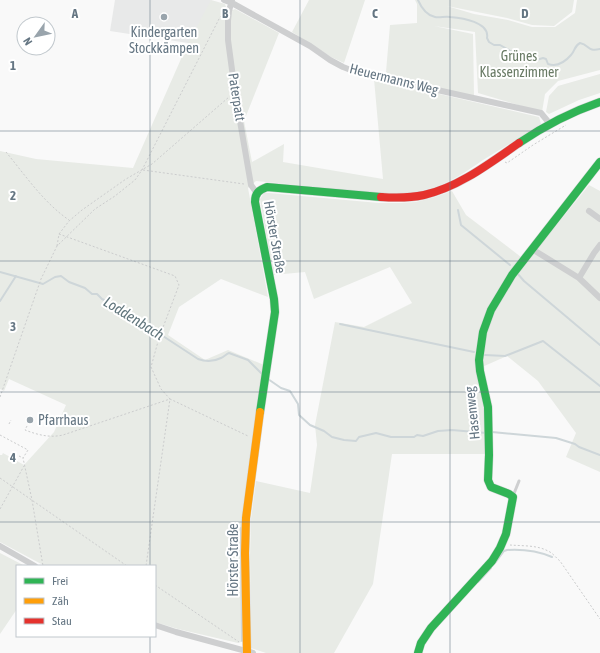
<svg xmlns="http://www.w3.org/2000/svg" width="600" height="653" font-family="'Asap Condensed',sans-serif">
  <style>
    .built { fill: #e8e9e9 }
    .green { fill: #e8ebe6 }
    .lines { fill: none; stroke-linecap: round; stroke-linejoin: round }
    .stream { stroke: #ced6d9; stroke-width: 2 }
    .fast-casing { stroke: #d5d6d7; stroke-width: 9 }
    .slow-casing { stroke: #d5d6d7; stroke-width: 9 }
    .jam-casing { stroke: #d5d6d7; stroke-width: 9 }
    .path { stroke: #cbcccd; stroke-width: 1; stroke-dasharray: 2 2; stroke-linecap: butt }
    .lane { stroke: #cecfd0; stroke-width: 3 }
    .street { stroke: #cecfd0; stroke-width: 6 }
    .fast { stroke: #30b455; stroke-width: 8 }
    .slow { stroke: #ff9f0a; stroke-width: 8 }
    .jam { stroke: #e5322d; stroke-width: 8 }
    .grid { fill: none; stroke: #657683; stroke-width: 1; stroke-opacity: 0.55 }
    .poi-dot { fill: #99a4ac; stroke: #fff; stroke-width: 1.5 }
    .labels { text-anchor: middle; dominant-baseline: central; stroke-width: 4; stroke-linejoin: round; paint-order: stroke }
    .poi-label { font-size: 14px; fill: #657683; stroke: #fff }
    .park-label { font-size: 14px; fill: #687a64; stroke: #fff }
    .street-label { font-size: 14px; fill: #657683; stroke: #fff }
    .water-label { font-size: 15px; font-style: italic; fill: #60757c; stroke: #fff }
    .grid-label { font-size: 13px; text-anchor: middle; font-weight: bold; fill: #657683; stroke: #fff; stroke-width: 4; stroke-linejoin: round; paint-order: stroke }
  </style>
  <rect width="100%" height="100%" fill="#f9f9f9"/>
  <path class="built" d="M 115,0 L 211,0 L 201,45 L 110,31 Z"/>
  <path class="green" d="M 211,0 L 225,4 L 226,7 L 233,10 L 235,9 L 279,33 L 244,121 L 252,162 L 284,144 L 283,162 L 383,179 L 374,79 L 539,117 L 541,124 C 522,136 503,148 483,160 C 467,171 450,183 432,188 C 414,193 398,194 380,193 L 256,181 L 248,188 L 268,297 L 221,279 L 179,307 L 168,335 L 205,360 L 228,350 L 264,365 L 242,521 L 241,642 L 238,643 L 178,629 L 155,622 L 155,566 L 45,566 L 0,542 L 0,455 L 2,455 L 3,453 L 24,465 L 54,432 L 66,405 L 9,379 L 4,391 L 0,389 L 0,151 L 36,159 L 133,168 L 188,43 Z
    M 309,0 L 365,0 L 344,63 L 331,57 L 292,32 Z
    M 415,0 L 574,0 L 572,12 L 554,26 L 532,25 L 507,18 L 447,6 L 474,14 L 508,20 L 532,27 L 555,27 L 575,13 L 577,0 L 600,0 L 600,70 L 558,81 L 545,94 L 542,112 L 478,93 L 475,32 L 434,26 L 473,34 L 474,96 L 388,76 L 386,72 L 390,25 L 417,23 L 417,4 Z
    M 600,74 L 600,93 L 579,100 L 549,114 L 546,112 L 549,96 L 558,86 Z
    M 589,185 L 600,191 L 600,472 L 566,457 L 576,433 L 538,381 L 507,356 L 482,367 L 486,331 L 494,310 L 515,276 Z
    M 452,191 L 466,215 L 521,257 L 481,327 L 476,351 L 475,369 L 478,370 L 485,407 L 486,454 L 392,454 L 373,584 L 334,653 L 266,653 L 251,648 L 250,556 L 251,519 L 256,481 L 310,493 L 317,445 L 315,425 L 335,322 L 364,327 L 412,303 L 390,267 L 314,299 L 305,272 L 273,275 L 260,199 L 264,193 L 269,193 L 379,203 L 399,203 L 416,202 L 435,197 Z
    M 0,553 L 25,566 L 17,566 L 17,609 L 0,634 Z"/>
  <g class="lines">
    <path class="stream" d="M 418,0 C 421,7 426,15 435,17 C 440,18 445,16 450,17 C 462,18 490,22 487,38 L 489,42 L 494,45 L 500,45 L 526,60 L 533,61 L 543,58 L 546,59 L 548,64 C 557,67 565,62 571,55 C 575,51 574,46 580,43 C 590,45 587,52 600,49
      M 458,210 L 461,225 L 510,265
      M 0,272 L 43,284 L 55,277 L 61,276 L 69,282 L 85,288 L 92,294 L 97,294 L 102,299 L 115,305 L 120,311 L 137,319 L 198,359 C 206,362 213,362 221,358 C 224,357 226,354 229,353 L 248,360 L 261,373
      M 517,273 L 524,281 L 600,345
      M 0,301 L 16,276
      M 340,324 L 474,352
      M 485,355 L 505,356 L 543,341 L 600,386
      M 268,379 L 281,388 L 290,391 L 298,404 L 299,415 L 310,425 L 324,431 L 332,437 L 344,440 L 356,441 L 359,437 L 376,433 L 391,437 L 414,437 L 417,435 L 423,436 L 438,431 L 452,430 L 486,433
      M 492,432 L 556,438 L 575,444 L 579,447 L 600,455
      M 241,528 L 242,641
      M 495,563 L 504,551 L 507,550 C 523,549 538,551 552,557
      M 478,582 L 491,568"/>
    <defs>
      <path id="fast" d="M 519,143 C 544,126 571,112 600,102
        M 260,412 L 275,312 L 274,299 L 255,202 C 255,193 259,190 267,187 L 381,197
        M 418,653 L 421,643 L 431,628 L 492,561 L 500,548 L 506,534 L 513,497 L 509,494 L 491,487 L 488,480 L 489,455 L 488,407 L 480,371 L 479,360 L 483,332 L 491,310 L 512,275 L 600,162"/>
      <path id="slow" d="M 247,653 L 245,553 L 246,518 L 260,412"/>
      <path id="jam" d="M 381,197 C 395,198 410,198 424,195 C 459,187 490,163 519,143"/>
    </defs>
    <use href="#fast" class="fast-casing"/>
    <use href="#slow" class="slow-casing"/>
    <use href="#jam" class="jam-casing"/>
    <path class="path" d="M 6,152 C 25,175 44,203 69,220
      M 505,162 L 507,163 L 533,145 L 566,125
      M 143,170 L 244,184
      M 59,234 L 69,221 L 82,210 L 126,179 L 152,164 L 229,97
      M 57,246 L 59,234 L 175,276 L 179,285 L 159,338 L 151,367 L 161,389 L 170,399 L 146,566
      M 0,397 L 41,279 L 57,246 L 95,209 L 115,196 L 135,180 L 142,170 L 219,19 L 221,16
      M 9,424 L 11,420
      M 27,426 L 25,430 C 38,435 50,438 63,435 L 170,399 L 248,436
      M 0,435 L 28,450 L 23,458 L 32,500 L 43,566
      M 19,456 L 23,458
      M 0,478 L 127,566
      M 0,509 L 24,466
      M 510,545 C 522,546 537,545 548,551 C 553,553 556,558 560,561 L 600,619
      M 155,585 L 239,642"/>
    <path class="lane" d="M 513,496 L 519,481"/>
    <path class="street" d="M 224,0 L 232,3 L 310,46 L 330,60 L 343,67 L 356,72 L 541,113 L 550,124
      M 232,0 L 229,11 L 228,21 L 228,40 L 235,92 L 251,185 L 256,192
      M 589,211 L 600,219
      M 532,249 L 579,278 L 600,298
      M 579,278 L 594,253 L 600,245
      M 0,546 L 35,566
      M 155,625 L 176,632 L 253,653"/>
    <use href="#fast" class="fast"/>
    <use href="#slow" class="slow"/>
    <use href="#jam" class="jam"/>
  </g>
  <path class="grid" d="M 150,0 L 150,566M 300,0 L 300,653M 450,0 L 450,653M 0,131 L 600,131M 0,261 L 600,261M 0,392 L 600,392M 0,522 L 600,522M 150,636 L 150,653"/>
  <g class="poi-dot">
    <circle cx="164" cy="17" r="4"/>
    <circle cx="30" cy="420" r="4"/>
  </g>
  <g class="labels">
    <g class="poi-label">
      <text x="164" y="32">Kindergarten<tspan x="164" dy="16">Stockkämpen</tspan></text>
      <text x="38" y="420" text-anchor="start">Pfarrhaus</text>
    </g>
    <g class="park-label">
      <text x="519" y="56">Grünes<tspan x="519" dy="16">Klassenzimmer</tspan></text>
    </g>
    <g class="street-label">
      <text transform="translate(394 79) rotate(14)">Heuermanns Weg</text>
      <text transform="translate(237 97) rotate(81)">Paterpatt</text>
      <text transform="translate(275 237) rotate(80)">Hörster Straße</text>
      <text transform="translate(472 413) rotate(-96)">Hasenweg</text>
      <text transform="translate(233 560) rotate(-90)">Hörster Straße</text>
    </g>
    <g class="water-label">
      <text transform="translate(134 318) rotate(32)">Loddenbach</text>
    </g>
  </g>
  <g class="grid-label">
    <text x="75" y="18">A</text>
    <text x="225" y="18">B</text>
    <text x="375" y="18">C</text>
    <text x="525" y="18">D</text>
    <text x="13" y="70">1</text>
    <text x="13" y="200">2</text>
    <text x="13" y="331">3</text>
    <text x="13" y="462">4</text>
  </g>
  <rect x="16" y="565" width="140" height="72" fill="#ffffff" stroke="#c1c8cd"/>
  <rect x="24" y="578" width="20" height="6" fill="#30b455" stroke="#c1c8cd"/>
  <text x="52" y="585" font-size="12" fill="#657683">Frei</text>
  <rect x="24" y="598" width="20" height="6" fill="#ff9f0a" stroke="#c1c8cd"/>
  <text x="52" y="605" font-size="12" fill="#657683">Zäh</text>
  <rect x="24" y="618" width="20" height="6" fill="#e5322d" stroke="#c1c8cd"/>
  <text x="52" y="625" font-size="12" fill="#657683">Stau</text>
  <g transform="translate(36 36) rotate(237)"><circle r="19" fill="#ffffff" stroke="#c1c8cd"/>
  <path d="M0-3L7 15L0 10L-7 15Z" fill="#99a4ac"/>
  <text y="-6" font-size="11" font-weight="bold" text-anchor="middle" fill="#657683">N</text>
  </g>
</svg>
